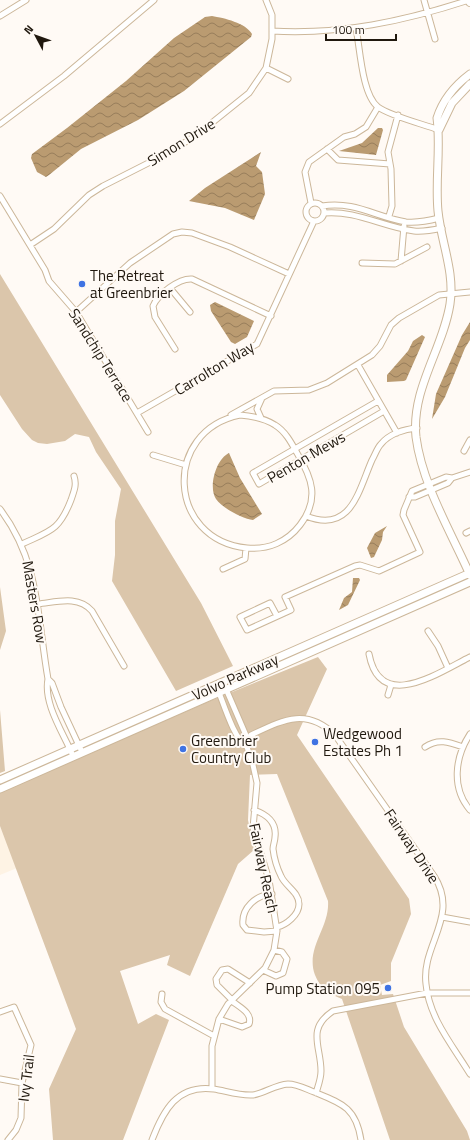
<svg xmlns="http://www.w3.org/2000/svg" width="470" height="1140" font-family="'Titillium Web',sans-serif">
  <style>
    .built { fill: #fef3e4 }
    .green { fill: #dbc6ab }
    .water { fill: url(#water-waves) }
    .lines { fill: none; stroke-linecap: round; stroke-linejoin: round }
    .street-casing { stroke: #ccb79a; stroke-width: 7 }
    .secondary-casing { stroke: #ccb79a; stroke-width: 9 }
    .primary-casing { stroke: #ccb79a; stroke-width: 10 }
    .street { stroke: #fff; stroke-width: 5 }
    .secondary { stroke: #fff; stroke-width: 7 }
    .primary { stroke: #fff; stroke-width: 8 }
    .poi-dot { fill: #3f73e3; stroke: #fffaf5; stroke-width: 1.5 }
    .labels { text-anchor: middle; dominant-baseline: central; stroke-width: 4; stroke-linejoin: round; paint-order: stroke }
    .street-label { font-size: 15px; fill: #20180e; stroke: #fffaf5 }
    .poi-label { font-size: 15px; fill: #20180e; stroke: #fffaf5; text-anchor: start }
  </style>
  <defs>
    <pattern id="water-waves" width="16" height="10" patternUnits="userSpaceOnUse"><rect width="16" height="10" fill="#ba9b71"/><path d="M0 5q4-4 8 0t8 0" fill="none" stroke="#977d5b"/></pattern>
  </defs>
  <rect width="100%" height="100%" fill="#fffaf5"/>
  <path class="built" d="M 0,826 L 17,868 L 0,875 Z"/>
  <path class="green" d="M 0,274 L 201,603 L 233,666 L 176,691 L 112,581 L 115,555 L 115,521 L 121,489 L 96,452 L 89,437 L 75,434 L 65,441 L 47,444 L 38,443 L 32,440 L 22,429 L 0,395 Z
    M 0,587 L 6,631 L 0,650 Z
    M 318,657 L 327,669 L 297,735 L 409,899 L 411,914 L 391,963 L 391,981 L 380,985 L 382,995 L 393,994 L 404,1027 L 467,1131 L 470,1140 L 390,1140 L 342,999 C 329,994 320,988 315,975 C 305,948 330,928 328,901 L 277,774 L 250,775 L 248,820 L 254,850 L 238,864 L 190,976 L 167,965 L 170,955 L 120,971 L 138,1024 L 156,1014 L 169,1020 L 123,1140 L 53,1140 L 49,1089 L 76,1029 L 0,826 L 0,792 L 210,701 Z
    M 0,710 L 5,771 L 0,773 Z"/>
  <path class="water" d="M 212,16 C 224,18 246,23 252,34 L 251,37 L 184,91 L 138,120 L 81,149 L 49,175 L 46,177 L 37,172 L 31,158 L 32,154 L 67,128 L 126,81 L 174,38 L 205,17 Z
    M 378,128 L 382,128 L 383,130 L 376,155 L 339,151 L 362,143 Z
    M 261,152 L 256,166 L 262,172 L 265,194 L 254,220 L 225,208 L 189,201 L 205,188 Z
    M 215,302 L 254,321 L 247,337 L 235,344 L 231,342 L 211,311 L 210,305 Z
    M 470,322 L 470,340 L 465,348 L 445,397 L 432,419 L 436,394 L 462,335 Z
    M 422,335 L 425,337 L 406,380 L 404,381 L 387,382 L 387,375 L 408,351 L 413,341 Z
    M 229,453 L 240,478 L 262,514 L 253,520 C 243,519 222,508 216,499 C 208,487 216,459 229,453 Z
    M 387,526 L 383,532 L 382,540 L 374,557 L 371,558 L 367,548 L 375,533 Z
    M 353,578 L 359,578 L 360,580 L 348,605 L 339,610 L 344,598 L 352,592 Z"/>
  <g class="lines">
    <defs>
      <path id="street" d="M 424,0 L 435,39
        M 0,16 L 26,0
        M 356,28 C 360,48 362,95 378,107 C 390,116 423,124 439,130
        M 272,31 C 340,35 405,21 469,0
        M 266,68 L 288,79
        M 0,124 L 64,76 L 154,0
        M 327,149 L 338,160 L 390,164
        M 0,196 L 45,270 L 49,281 L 76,312 L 148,432
        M306 212a9 9 0 1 1 18 0a9 9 0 1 1-18 0Z
        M 311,203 L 305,172 L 309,162 L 344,137 L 355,134 L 366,127 L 378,107
        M 322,206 C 356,201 375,217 406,222 C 418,223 428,221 439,218
        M 324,213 C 356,210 383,227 414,231 C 423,232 433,230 442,228
        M 389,216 L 392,206 L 391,169 L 388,152 L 398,115
        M 30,245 L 54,229 L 89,195 L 103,186 L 170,152 L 198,134 L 249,93 L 266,68 L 272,39 L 272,15 L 266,0
        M 401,261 L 404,226
        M 362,263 L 395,264 L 427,247
        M 170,288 L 190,312
        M 76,312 L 130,263 L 173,234 L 182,232 L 192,233 L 230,247 L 289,274
        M 175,349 L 155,317 L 153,306 C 158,294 179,278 192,279 L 271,316
        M 358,365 L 397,433
        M 378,401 L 253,473 L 259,484 L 384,411
        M 137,413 L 257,344 L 314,221
        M 231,415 L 274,391 L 309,390 L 327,383 L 372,355 L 380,346 L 391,325 L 399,318 L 439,295 L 470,292
        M 240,415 C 253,416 264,418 275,425 C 285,431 291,442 297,453 C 312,478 320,499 300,525 C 287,542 268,550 247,548 C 167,540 162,431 240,415 Z
        M 261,418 L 257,409 L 262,398
        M 464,451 L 470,440
        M 153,455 L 186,465
        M 409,497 L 415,497 L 448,483 L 452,478 L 470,472
        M 0,509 C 40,562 37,616 48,679 C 43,704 64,734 73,756
        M 306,516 C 351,534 358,492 372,460 C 375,455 377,448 381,444 C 389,434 404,429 417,428
        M 466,533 L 470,531
        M 22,544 C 50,531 59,531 71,500 C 74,491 77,485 74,476
        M 223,569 L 245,559 L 246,548
        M 38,604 C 57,602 78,595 92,611 L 124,666
        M 277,616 L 270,603 L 240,617 L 247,630 L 291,610 L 285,597 L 355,566 L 360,565 L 379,571 L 420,552 L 403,515 L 404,510 L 412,491 L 446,477 L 452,478
        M 428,631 L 438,646 L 448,668
        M 369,654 C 380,713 438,673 470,657
        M 48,679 L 52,683 L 61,707 L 82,752
        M 216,685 C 223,701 233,738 247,747 L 248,740 L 223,682
        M 388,695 L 391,685
        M 470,734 C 455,757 451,788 470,810
        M 251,735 C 283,720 306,707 335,735 L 434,876 C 460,916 421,945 426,984 C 429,1018 453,1046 470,1074
        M 425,747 C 438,738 449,742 463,747
        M 254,810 C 266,814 277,822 275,837 C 275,841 273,845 273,849 C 274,857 277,868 281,876 C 285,886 299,892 299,904 C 299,915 286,925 277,927
        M 272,894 C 256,895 241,908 243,925 L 247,930 L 264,932 L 277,931
        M 442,917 L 470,922
        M 263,970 L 276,976 L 283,973 L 287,959 L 282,952 L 274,950
        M 162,994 L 161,1002 L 165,1009 L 214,1036
        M 232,1000 L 217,985 L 216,979 L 222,970 L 228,969 L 250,983
        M 0,1012 L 14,1007 L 31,1045 L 22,1083 L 21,1118 L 16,1130 L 8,1140
        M 219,1019 L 242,1027 L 249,1024 C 253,1013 239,1007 232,1001
        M 0,1079 L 22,1083
        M 212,1089 L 212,1046 L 219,1019 L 228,1004 L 265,968 L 274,950 L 277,931 L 269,880 L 253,828 L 257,783 L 253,765 L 247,747
        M 316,1093 C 318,1086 321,1079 321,1071 C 321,1046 306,1029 333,1011 L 427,993 L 470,993
        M 152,1140 C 163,1111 177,1084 214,1089 C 226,1091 240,1096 253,1095 C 265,1093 275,1085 288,1084 C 297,1084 306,1089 314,1092 C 341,1103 356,1107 361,1140"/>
      <path id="secondary" d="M 470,74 C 454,86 443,99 437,118 C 441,148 435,180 438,211 C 441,242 455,272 450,304 C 443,349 411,389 416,437 C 422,484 451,532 470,575
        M 439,130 L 452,103 L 470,84
        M 0,780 L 470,573
        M 0,789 L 470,582"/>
      <path id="primary" d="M 469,0 L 470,2"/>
    </defs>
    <use href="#street" class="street-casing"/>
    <use href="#secondary" class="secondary-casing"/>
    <use href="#primary" class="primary-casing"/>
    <use href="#street" class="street"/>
    <use href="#secondary" class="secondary"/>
    <use href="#primary" class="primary"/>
  </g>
  <g class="poi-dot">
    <circle cx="82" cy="284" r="4"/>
    <circle cx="315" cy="742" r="4"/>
    <circle cx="183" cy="749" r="4"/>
    <circle cx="388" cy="988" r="4"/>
  </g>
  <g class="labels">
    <g class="street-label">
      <text transform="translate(181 142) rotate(-32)">Simon Drive</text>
      <text transform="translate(101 355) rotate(58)">Sandchip Terrace</text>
      <text transform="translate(214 368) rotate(-31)">Carrolton Way</text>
      <text transform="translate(306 457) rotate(-30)">Penton Mews</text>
      <text transform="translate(35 602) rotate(80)">Masters Row</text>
      <text transform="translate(235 677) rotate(-24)">Volvo Parkway</text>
      <text transform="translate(412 846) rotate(56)">Fairway Drive</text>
      <text transform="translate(264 868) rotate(78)">Fairway Reach</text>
      <text transform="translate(26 1078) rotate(-83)">Ivy Trail</text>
    </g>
    <g class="poi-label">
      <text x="90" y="275">The Retreat<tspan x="90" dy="17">at Greenbrier</tspan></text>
      <text x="323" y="733">Wedgewood<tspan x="323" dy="17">Estates Ph 1</tspan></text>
      <text x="191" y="740">Greenbrier<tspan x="191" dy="17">Country Club</tspan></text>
      <text x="380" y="988" text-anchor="end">Pump Station 095</text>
    </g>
  </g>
  <g transform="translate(36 36) rotate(311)" stroke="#fffaf5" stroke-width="3" paint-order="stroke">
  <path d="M0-3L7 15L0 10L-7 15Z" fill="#20180e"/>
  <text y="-6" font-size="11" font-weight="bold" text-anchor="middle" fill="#20180e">N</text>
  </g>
  <path d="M326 34v6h70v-6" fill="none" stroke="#20180e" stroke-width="2"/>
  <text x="332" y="34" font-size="12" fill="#20180e" stroke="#fffaf5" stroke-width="3" paint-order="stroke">100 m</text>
</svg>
